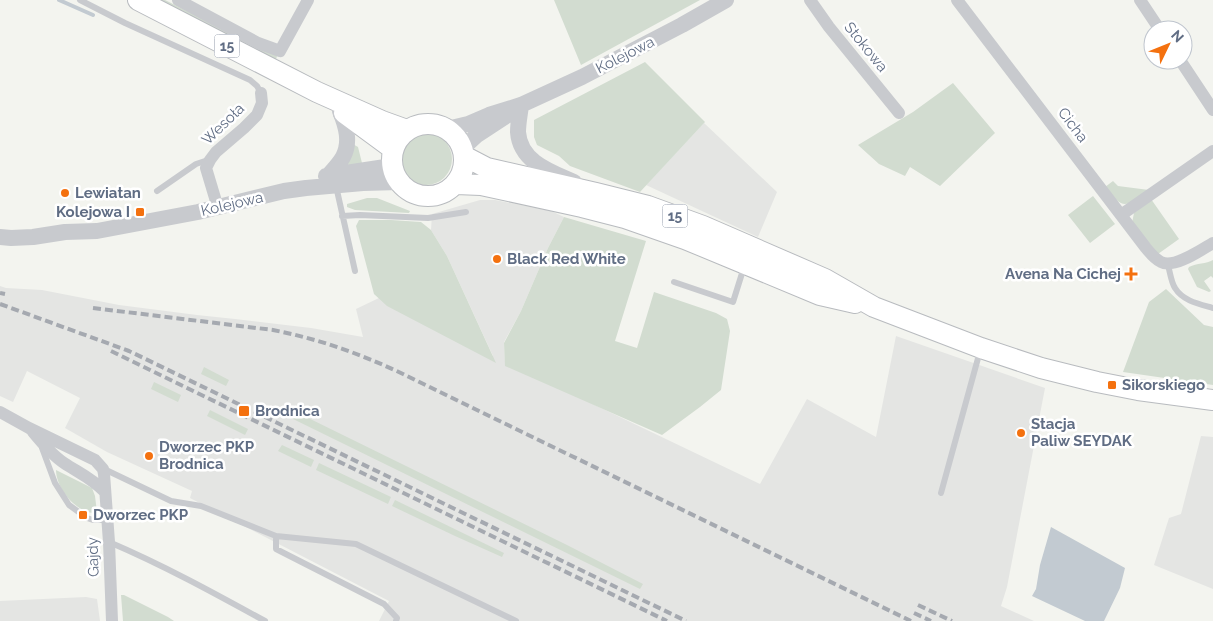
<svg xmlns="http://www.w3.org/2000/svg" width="1213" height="621" font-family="Raleway,sans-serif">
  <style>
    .built { fill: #e4e5e3 }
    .green { fill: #d2dcd0 }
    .water { fill: #c2cad1 }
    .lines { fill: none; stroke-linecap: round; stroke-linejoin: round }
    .stream { stroke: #c2cad1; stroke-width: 4 }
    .primary-casing { stroke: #b8bbbf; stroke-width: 22 }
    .service { stroke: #c8cace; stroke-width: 6 }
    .minor { stroke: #c8cace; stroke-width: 12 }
    .tertiary { stroke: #c8cace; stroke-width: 16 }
    .primary { stroke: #fff; stroke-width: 20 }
    .rail { stroke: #a5a9b0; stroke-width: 4; stroke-dasharray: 8 4; stroke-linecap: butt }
    .poi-dot { fill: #f4710f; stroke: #fff; stroke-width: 2 }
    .labels { text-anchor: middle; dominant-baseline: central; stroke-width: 5; stroke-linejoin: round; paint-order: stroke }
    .shield { fill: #fff; stroke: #9099a9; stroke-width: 1 }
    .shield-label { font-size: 14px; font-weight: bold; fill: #606d84 }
    .street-label { font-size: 15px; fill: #606d84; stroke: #fff }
    .poi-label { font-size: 15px; font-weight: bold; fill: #606d84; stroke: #fff; text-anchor: start }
  </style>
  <rect width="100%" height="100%" fill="#f3f4ef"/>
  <path class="built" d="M 704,123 L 777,192 L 758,237 L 646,185 Z
    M 480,200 L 495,200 L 551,211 L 564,217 L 548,248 L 521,311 L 504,342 L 505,362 L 760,484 L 807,399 L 876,437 L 896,336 L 1045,388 L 1007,587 L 1001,606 L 1034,621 L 379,621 L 389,601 L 190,498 L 192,491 L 107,452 L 65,428 L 80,398 L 27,371 L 13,402 L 0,396 L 0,286 L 6,288 L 42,290 L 119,305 L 197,315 L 235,319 L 311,328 L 363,337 L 356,309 L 381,297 L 493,356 L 447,256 L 431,230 L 432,214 Z
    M 1201,436 L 1213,437 L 1213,589 L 1154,565 L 1169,518 L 1181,514 Z
    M 86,597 L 97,599 L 100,621 L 0,621 L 0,601 Z"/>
  <path class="green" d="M 152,0 L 165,0 L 277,56 L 275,63 Z
    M 554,0 L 700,0 L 581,65 Z
    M 645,62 L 705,122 L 640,192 L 570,166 L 559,156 L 537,145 L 534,137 L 534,120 Z
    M 953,83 L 995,133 L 940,186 L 910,167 L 905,176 L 879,164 L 858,145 L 913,112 Z
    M400 159a26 26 0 1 1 52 0a26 26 0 1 1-52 0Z
    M 351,143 L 358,147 L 363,167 L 344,167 Z
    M 1113,181 L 1118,186 L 1149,190 C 1125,206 1125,212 1105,187 Z
    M 1093,196 L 1115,224 L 1090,243 L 1068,215 Z
    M 367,198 L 377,198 L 410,211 L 409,213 L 355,210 L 347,207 L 347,204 Z
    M 1151,199 L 1179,239 L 1158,254 L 1132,223 L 1134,213 Z
    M 564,217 L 646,241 L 615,341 L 637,348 L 654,292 L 716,313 L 727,319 L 730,331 L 721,390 L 700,407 L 662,435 L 505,366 L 504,343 L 521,311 L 548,248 Z
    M 359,220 L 391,220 L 421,222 L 431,230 L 447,256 L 496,363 L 387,306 L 374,294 L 356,226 Z
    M 1213,260 L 1213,278 L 1211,276 L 1204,281 L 1211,291 L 1209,292 L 1197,287 L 1188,269 L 1189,267 C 1197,263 1206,264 1213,260 Z
    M 1166,289 L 1204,325 L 1213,327 L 1213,385 L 1123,372 L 1149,302 Z
    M 204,367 L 229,380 L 226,386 L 201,374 Z
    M 154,382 L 181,395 L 178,402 L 151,389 Z
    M 210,410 L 248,429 L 245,435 L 207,416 Z
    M 294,411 L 567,545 L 643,584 L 640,589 L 291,418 Z
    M 282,445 L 314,460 L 311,467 L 278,451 Z
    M 319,463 L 391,497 L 388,504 L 316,470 Z
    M 56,470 L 92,488 L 95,496 L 97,512 L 95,513 C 76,513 56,488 56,470 Z
    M 395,500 L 504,553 L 502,557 L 455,536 L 392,506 Z
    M 121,595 L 124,595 L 168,617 L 174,621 L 123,621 Z"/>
  <path class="water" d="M 1051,527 L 1125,568 L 1120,588 L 1104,621 L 1085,621 L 1032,596 L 1036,589 L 1040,565 Z"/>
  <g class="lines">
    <path class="stream" d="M 59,0 L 93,15"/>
    <defs>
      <path id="primary" d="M 138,0 L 317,92 L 382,121 L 407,130
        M 344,113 L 393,149
        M392 160a36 36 0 1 1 72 0a36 36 0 1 1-72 0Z
        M 464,156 L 487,168 L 596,193 L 648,206 L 703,226 L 825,279 L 874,307 L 981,348 L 1041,368 L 1097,382 L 1138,390 L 1213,400
        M 456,184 L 481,185 L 582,207 L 625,218 L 685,239 L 820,295 L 855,303"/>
    </defs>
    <use href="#primary" class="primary-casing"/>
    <path class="service" d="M 80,0 L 125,23 L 250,80 L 257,86 L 261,93
      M 336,186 L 355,271
      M 157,191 L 196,164 L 208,160
      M 342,216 L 360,215 L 428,218 L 466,212
      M 1168,265 C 1170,272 1171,282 1175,288 C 1183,301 1199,304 1213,308
      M 674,282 L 733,302 L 744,267
      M 42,448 L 55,483 L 69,505 L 87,518 L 93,520 L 107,520
      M 104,469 L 171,501 L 201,506 L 276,536 L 356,544 L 516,621
      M 941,493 L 980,351
      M 276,536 L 276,549 L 384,604 L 397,618 L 396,621
      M 109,542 C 163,565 214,593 265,621"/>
    <path class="minor" d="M 178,0 L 258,43 L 280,51 L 308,0
      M 810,0 L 829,27 L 899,113
      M 957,0 L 1146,248 C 1150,253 1155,259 1161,262 C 1174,269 1201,250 1213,243
      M 1140,0 L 1160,30
      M 1180,60 L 1213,110
      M 218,208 L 206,168 L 210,160 L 216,152 L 244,128 L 257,115 L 262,103 L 261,93
      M 1121,215 L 1213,151
      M 0,412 L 29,428 L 95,460 L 103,469 L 104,474 L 109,542 L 112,621
      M 33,432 C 42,443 52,455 64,463 C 79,473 92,478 105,492"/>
    <path class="tertiary" d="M 521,105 C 520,114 518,123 518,132 C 520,162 551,172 574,182
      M 447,129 L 468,124 L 489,115 L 521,105 L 582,77 L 682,25 L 726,0
      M 462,149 L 477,135 L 509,114
      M 326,176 L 392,166
      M 328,176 C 333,170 339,164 343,157 C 351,142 346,126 340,111
      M 0,237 L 11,238 L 33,237 L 65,232 L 97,231 L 198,212 L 284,191 L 306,188 L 363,183 L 399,182"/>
    <use href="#primary" class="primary"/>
    <path class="rail" d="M 0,293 L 5,294
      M 0,304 L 129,351 L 686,621
      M 93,308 L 273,330 C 319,339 361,354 403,374 L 911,621
      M 111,351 L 667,621
      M 918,605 L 952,621
      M 914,613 L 931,621"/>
  </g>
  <g class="poi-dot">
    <circle cx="65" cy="193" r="5"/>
    <rect x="135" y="207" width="10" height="10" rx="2.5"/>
    <circle cx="497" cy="259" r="5"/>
    <path d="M1128.5 266.5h5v5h5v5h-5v5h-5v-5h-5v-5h5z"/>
    <rect x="1107" y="380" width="10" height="10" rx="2.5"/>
    <rect x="238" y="405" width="12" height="12" rx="2.5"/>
    <circle cx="1021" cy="433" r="5"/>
    <circle cx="149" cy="456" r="5"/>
    <rect x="78" y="510" width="10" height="10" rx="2.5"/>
  </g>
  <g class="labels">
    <g class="shield">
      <rect x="214.5" y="34.5" width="25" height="23" rx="4"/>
      <rect x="662.5" y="204.5" width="25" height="23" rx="4"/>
    </g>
    <g class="shield-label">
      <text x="227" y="46">15</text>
      <text x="675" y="216">15</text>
    </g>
    <g class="street-label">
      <text transform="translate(866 47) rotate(51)">Stokowa</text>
      <text transform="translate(625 55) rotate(-27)">Kolejowa</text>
      <text transform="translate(223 124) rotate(-44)">Wesoła</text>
      <text transform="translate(1073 125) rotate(53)">Cicha</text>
      <text transform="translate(232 204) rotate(-13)">Kolejowa</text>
      <text transform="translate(93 557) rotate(-92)">Gajdy</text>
    </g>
    <g class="poi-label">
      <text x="75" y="193">Lewiatan</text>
      <text x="130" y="212" text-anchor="end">Kolejowa I</text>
      <text x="507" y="259">Black Red White</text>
      <text x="1121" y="274" text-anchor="end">Avena Na Cichej</text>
      <text x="1122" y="385">Sikorskiego</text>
      <text x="255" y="411">Brodnica</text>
      <text x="1031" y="424">Stacja<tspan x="1031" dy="17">Paliw SEYDAK</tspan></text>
      <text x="159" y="447">Dworzec PKP<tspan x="159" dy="17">Brodnica</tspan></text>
      <text x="93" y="515">Dworzec PKP</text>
    </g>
  </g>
  <g transform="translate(1168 45) rotate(47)"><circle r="24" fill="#ffffff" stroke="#bfc5ce"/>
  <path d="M0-4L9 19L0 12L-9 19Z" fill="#f4710f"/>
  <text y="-8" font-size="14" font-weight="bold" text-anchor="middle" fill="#606d84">N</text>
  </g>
</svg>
